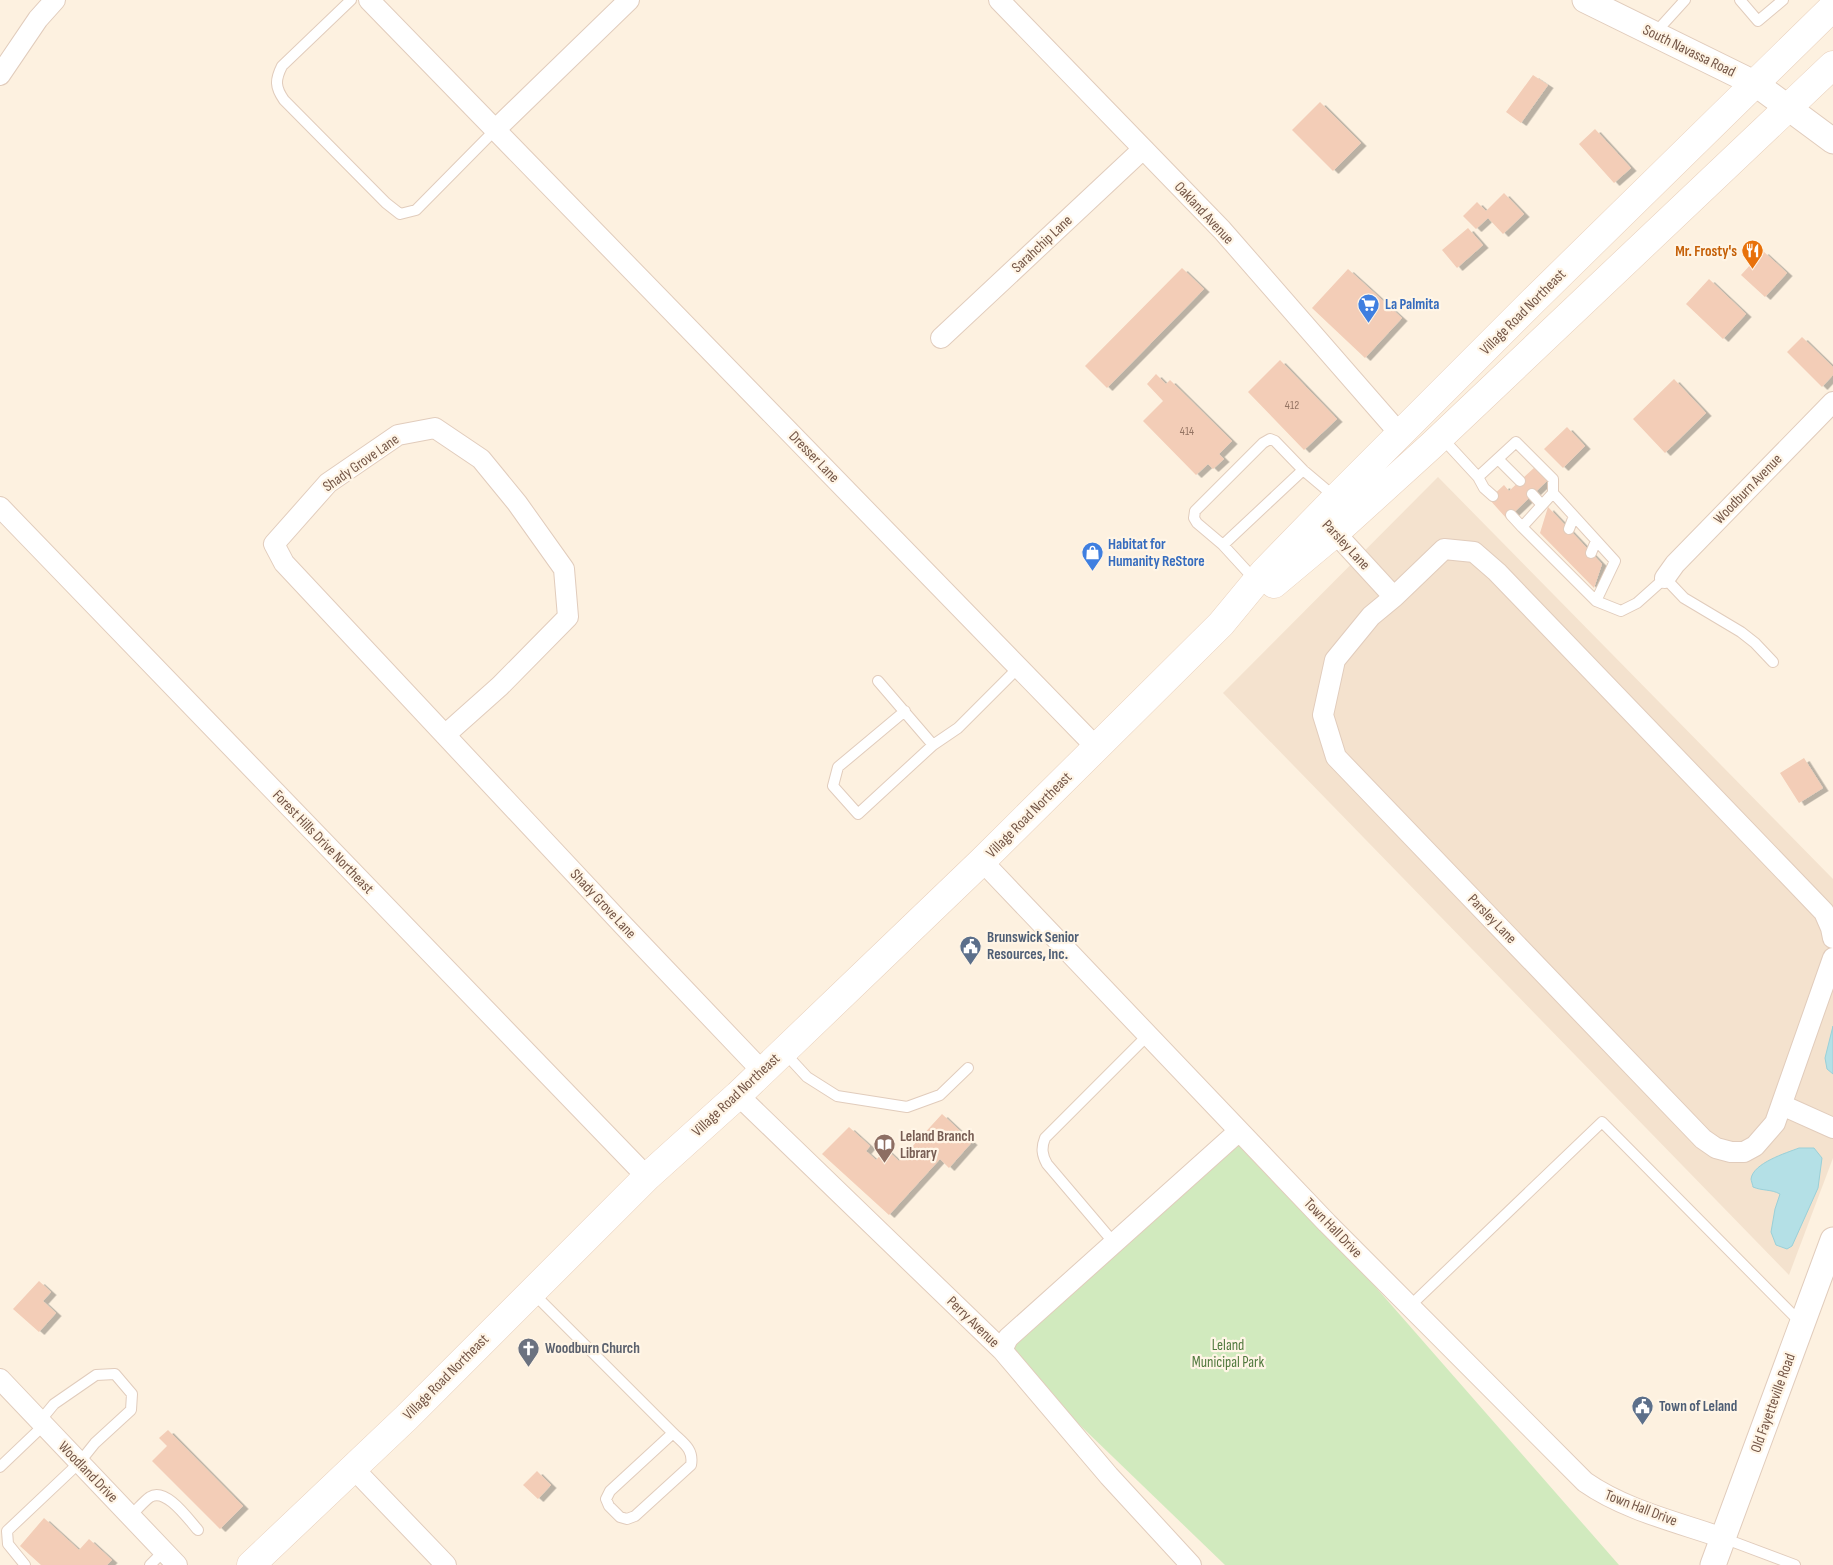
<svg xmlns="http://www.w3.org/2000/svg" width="1833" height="1565" font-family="'Sofia Sans Condensed',sans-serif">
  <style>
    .residential { fill: #f4e2ce }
    .green { fill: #d1eabe }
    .water { fill: #b4e0e6; stroke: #9ad0d8 }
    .building { fill: #f3cdb7; filter: url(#shadow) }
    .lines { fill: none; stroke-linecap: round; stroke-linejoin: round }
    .service-casing { stroke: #e1ccbc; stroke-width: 12 }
    .minor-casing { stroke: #e1ccbc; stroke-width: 22 }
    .tertiary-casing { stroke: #e1ccbc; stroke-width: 27 }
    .secondary-casing { stroke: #e8cfbb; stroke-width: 29 }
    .service { stroke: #fff; stroke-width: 10 }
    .minor { stroke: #fff; stroke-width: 20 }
    .tertiary { stroke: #fff; stroke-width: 25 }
    .secondary { stroke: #fff; stroke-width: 28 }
    .labels { text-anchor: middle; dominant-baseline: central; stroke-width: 4.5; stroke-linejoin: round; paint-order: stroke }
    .number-label { font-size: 12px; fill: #947463 }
    .street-label { font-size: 15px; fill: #745647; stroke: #fff5e6 }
    .food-label { font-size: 15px; font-weight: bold; fill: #c56008; stroke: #fff5e6; text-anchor: end }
    .shop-label { font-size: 15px; font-weight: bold; fill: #366cbe; stroke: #fff5e6; text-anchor: start }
    .service-label { font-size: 15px; font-weight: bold; fill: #4e5e75; stroke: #fff5e6; text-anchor: start }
    .education-label { font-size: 15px; font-weight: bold; fill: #785e54; stroke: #fff5e6; text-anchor: start }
    .park-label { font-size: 15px; fill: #527a3f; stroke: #fff5e6 }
    .worship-label { font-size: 15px; font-weight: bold; fill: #5b616d; stroke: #fff5e6; text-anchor: start }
  </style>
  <defs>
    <filter id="shadow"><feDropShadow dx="5.5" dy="3" stdDeviation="0" flood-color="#0004"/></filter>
  </defs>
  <rect width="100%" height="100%" fill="#fdf1e0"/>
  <path class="residential" d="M 1438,477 L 1833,879 L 1833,1158 L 1789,1275 L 1223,693 Z"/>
  <path class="green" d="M 1239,1131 L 1619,1565 L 1225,1565 L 1002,1350 Z"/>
  <path class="water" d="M 1833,1026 L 1833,1074 L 1827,1069 L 1825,1058 Z
    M 1799,1148 L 1814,1148 L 1822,1158 L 1818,1188 L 1792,1246 L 1787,1249 L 1776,1245 L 1771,1232 L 1775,1209 L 1780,1194 C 1771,1189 1762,1191 1753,1187 C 1753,1186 1751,1180 1751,1179 C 1753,1163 1786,1153 1799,1148 Z"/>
  <path class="building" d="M 1533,75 L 1548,85 L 1521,123 L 1506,112 Z
    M 1320,102 L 1361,143 L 1333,171 L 1292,130 Z
    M 1595,129 L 1631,168 L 1614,183 L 1579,144 Z
    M 1504,193 L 1524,214 L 1503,234 L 1488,218 L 1476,229 L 1463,216 L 1477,202 L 1486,211 Z
    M 1468,228 L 1483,245 L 1457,268 L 1442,250 Z
    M 1763,251 L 1787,273 L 1765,297 L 1741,275 Z
    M 1182,268 L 1204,289 L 1107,388 L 1085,366 Z
    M 1348,269 L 1402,318 L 1365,358 L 1312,308 Z
    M 1709,279 L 1746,314 L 1723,339 L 1686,304 Z
    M 1802,337 L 1833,367 L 1833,375 L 1822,387 L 1787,352 Z
    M 1280,360 L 1337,419 L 1304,450 L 1248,392 Z
    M 1156,374 L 1166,384 L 1170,380 L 1232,441 L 1219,454 L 1224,459 L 1213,469 L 1208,464 L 1196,475 L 1143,421 L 1163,401 L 1147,384 Z
    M 1674,379 L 1706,413 L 1665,453 L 1633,419 Z
    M 1567,427 L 1585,446 L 1563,468 L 1544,449 Z
    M 1535,467 L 1548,480 L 1507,519 L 1489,499 L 1504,485 L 1509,491 Z
    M 1548,507 L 1602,564 L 1594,588 L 1540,533 Z
    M 1804,758 L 1823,788 L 1799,803 L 1780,773 Z
    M 942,1114 L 972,1142 L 949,1168 L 940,1159 L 889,1215 L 822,1154 L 849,1127 L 870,1146 L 866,1151 L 876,1160 L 886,1149 L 899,1161 Z
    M 39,1281 L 51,1292 L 43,1301 L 56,1313 L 39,1332 L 13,1309 Z
    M 168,1430 L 243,1506 L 220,1529 L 152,1461 L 167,1446 L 159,1438 Z
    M 537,1471 L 551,1485 L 538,1499 L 523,1485 Z
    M 44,1518 L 79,1550 L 89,1539 L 112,1560 L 107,1565 L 41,1565 L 20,1546 Z"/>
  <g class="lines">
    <defs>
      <path id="service" d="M 351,0 L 282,66 C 275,80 275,87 284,100 L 386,203 L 400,214 L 416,210 L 495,130
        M 1740,0 L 1758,21 L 1783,0
        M 1655,33 L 1685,0
        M 1442,438 L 1478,477 L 1516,442 L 1553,479 L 1553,493 L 1522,527 L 1596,601 L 1621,611 L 1637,603 L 1665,578 L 1684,598 L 1741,632 L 1755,643 L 1773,662
        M 1498,459 L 1520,481
        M 1478,477 L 1484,488 L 1493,496
        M 1553,493 L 1615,561 L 1596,601
        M 1532,494 L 1542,505
        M 1511,515 L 1522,527
        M 1569,529 L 1574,516
        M 1223,545 L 1197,523 L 1194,518 L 1195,511 L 1263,443 L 1270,439 L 1275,441 L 1303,470
        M 1591,553 L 1596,541
        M 1256,581 L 1223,545 L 1303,470 L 1335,497
        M 878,681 L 933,745 L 958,728 L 1019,667
        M 905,711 L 838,767 L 833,786 L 858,814 L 933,745
        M 783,1051 L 807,1077 L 837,1096 L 907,1107 L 940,1095 L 968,1068
        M 1115,1244 L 1047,1164 C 1042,1155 1041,1148 1045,1138 L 1148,1035
        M 532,1292 L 673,1433 C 683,1443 694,1449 691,1465 L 635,1516 L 627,1519 L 620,1517 L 609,1506 L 606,1499 L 610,1491 L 673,1433
        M 1410,1306 L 1602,1122 L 1801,1323
        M 0,1467 L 44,1425
        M 130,1516 C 137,1510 143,1502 150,1497 C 166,1487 188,1519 198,1530
        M 1723,1538 L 1795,1565
        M 25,1565 L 8,1544 L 7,1531 L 79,1463 L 95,1443 L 131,1410 L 132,1394 L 115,1374 L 96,1375 L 54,1404 L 40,1421
        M 150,1565 L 164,1551"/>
      <path id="minor" d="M 369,0 L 1096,747
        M 999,0 L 1222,230 L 1400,434
        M 0,75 L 38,19 L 55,0
        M 495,130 L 629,0
        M 941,338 L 1143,149
        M 0,507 L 647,1177
        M 1326,523 L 1394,597
        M 1665,578 L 1675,564 L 1833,402
        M 445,735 L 500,686 L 568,617 L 564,569 L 517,503 L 481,459 L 435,428 L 398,435 L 328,483 L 274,544 L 284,563 L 622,924 L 762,1071
        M 982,861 L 1327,1223 L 1585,1482 C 1625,1510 1677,1522 1723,1538
        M 1833,938 L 1831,928 L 1824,912 L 1497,572 L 1474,552 L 1444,549 L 1394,597 L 1371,616 L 1335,660 L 1323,715 L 1336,757 L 1703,1139 L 1716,1148 L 1731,1152 L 1744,1152 L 1755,1146 L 1775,1123 L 1833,958
        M 738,1095 L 1002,1350 L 1109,1476 L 1191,1565
        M 1782,1105 L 1833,1128
        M 1002,1350 L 1008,1338 L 1239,1131
        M 0,1379 L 177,1565
        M 353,1468 L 446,1565"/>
      <path id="tertiary" d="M 1585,0 L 1756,84 L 1833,141
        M 1713,1565 L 1833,1240"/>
      <path id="secondary" d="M 1274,584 L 1335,533 L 1432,445 L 1833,65
        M 251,1565 L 406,1418 L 647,1177 L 738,1095 L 982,861 L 1221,624 L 1264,572 L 1336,498 L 1533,301 L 1833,7"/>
    </defs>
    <use href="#service" class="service-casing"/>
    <use href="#minor" class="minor-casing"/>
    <use href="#tertiary" class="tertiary-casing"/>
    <use href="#secondary" class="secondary-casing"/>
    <use href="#service" class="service"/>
    <use href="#minor" class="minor"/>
    <use href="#tertiary" class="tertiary"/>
    <use href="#secondary" class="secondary"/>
  </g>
  <defs>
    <symbol id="restaurant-pin" viewBox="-11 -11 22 30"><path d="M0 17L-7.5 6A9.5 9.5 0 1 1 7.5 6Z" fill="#e8710a" stroke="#fff5e6"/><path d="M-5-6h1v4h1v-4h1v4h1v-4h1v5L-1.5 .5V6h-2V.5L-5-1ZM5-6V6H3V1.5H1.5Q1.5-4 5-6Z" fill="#fff"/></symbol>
    <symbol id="supermarket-pin" viewBox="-11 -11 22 30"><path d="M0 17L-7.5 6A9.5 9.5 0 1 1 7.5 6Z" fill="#3f7fe0" stroke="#fff5e6"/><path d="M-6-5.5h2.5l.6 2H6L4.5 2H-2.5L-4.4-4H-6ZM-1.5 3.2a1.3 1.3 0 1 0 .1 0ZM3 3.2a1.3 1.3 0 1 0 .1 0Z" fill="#fff"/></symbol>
    <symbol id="shop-pin" viewBox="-11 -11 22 30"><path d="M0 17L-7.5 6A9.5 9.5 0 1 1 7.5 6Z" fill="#3f7fe0" stroke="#fff5e6"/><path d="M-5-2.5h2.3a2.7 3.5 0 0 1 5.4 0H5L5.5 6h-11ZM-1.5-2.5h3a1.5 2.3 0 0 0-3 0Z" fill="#fff"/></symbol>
    <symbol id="civic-pin" viewBox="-11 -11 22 30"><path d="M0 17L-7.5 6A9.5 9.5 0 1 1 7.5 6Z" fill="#5c6f8a" stroke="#fff5e6"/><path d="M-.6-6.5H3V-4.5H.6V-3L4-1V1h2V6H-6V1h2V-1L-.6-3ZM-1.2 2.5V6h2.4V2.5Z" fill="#fff"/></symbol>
    <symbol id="library-pin" viewBox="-11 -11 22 30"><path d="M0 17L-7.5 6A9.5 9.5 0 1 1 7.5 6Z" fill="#8d6e63" stroke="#fff5e6"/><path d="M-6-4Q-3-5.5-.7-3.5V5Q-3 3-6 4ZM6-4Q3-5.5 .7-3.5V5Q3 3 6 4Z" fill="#fff"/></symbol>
    <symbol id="church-pin" viewBox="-11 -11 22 30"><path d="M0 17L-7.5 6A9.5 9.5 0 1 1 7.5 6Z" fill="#6b7280" stroke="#fff5e6"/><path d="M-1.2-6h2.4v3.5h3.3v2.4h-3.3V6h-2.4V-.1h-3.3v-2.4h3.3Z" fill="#fff"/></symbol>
  </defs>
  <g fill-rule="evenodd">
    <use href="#restaurant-pin" x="1740" y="238" width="25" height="34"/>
    <use href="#supermarket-pin" x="1356" y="292" width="25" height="34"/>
    <use href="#shop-pin" x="1080" y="540" width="25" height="34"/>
    <use href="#civic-pin" x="958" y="934" width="25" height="34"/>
    <use href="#library-pin" x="872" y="1132" width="25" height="34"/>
    <use href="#church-pin" x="516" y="1336" width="25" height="34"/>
    <use href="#civic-pin" x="1630" y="1394" width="25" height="34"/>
  </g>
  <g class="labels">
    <g class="number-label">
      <text x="1292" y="405">412</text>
      <text x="1187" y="431">414</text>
    </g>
    <g class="street-label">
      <text transform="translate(1689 51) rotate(26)">South Navassa Road</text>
      <text transform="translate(1204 213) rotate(47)">Oakland Avenue</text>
      <text transform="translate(1042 244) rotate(-43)">Sarahchip Lane</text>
      <text transform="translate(1523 312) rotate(-45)">Village Road Northeast</text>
      <text transform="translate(814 457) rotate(46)">Dresser Lane</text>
      <text transform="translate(361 463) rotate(-35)">Shady Grove Lane</text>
      <text transform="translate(1748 489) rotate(-46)">Woodburn Avenue</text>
      <text transform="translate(1346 545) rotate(47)">Parsley Lane</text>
      <text transform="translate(1029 815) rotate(-45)">Village Road Northeast</text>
      <text transform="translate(323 842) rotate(46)">Forest Hills Drive Northeast</text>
      <text transform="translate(603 904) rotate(47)">Shady Grove Lane</text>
      <text transform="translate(1492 919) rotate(46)">Parsley Lane</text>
      <text transform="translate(736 1095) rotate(-43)">Village Road Northeast</text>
      <text transform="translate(1333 1228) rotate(46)">Town Hall Drive</text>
      <text transform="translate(973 1322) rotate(44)">Perry Avenue</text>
      <text transform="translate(446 1377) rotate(-45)">Village Road Northeast</text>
      <text transform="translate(1773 1403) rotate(-70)">Old Fayetteville Road</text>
      <text transform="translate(88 1472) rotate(46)">Woodland Drive</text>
      <text transform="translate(1641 1508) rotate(21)">Town Hall Drive</text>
    </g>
    <g class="food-label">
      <text x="1737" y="251">Mr. Frosty's</text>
    </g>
    <g class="shop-label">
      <text x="1385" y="304">La Palmita</text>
      <text x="1108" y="544">Habitat for<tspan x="1108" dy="17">Humanity ReStore</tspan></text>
    </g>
    <g class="service-label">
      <text x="987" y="937">Brunswick Senior<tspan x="987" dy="17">Resources, Inc.</tspan></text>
      <text x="1659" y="1406">Town of Leland</text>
    </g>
    <g class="education-label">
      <text x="900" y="1136">Leland Branch<tspan x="900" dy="17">Library</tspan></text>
    </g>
    <g class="park-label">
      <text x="1228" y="1345">Leland<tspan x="1228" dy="17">Municipal Park</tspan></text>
    </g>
    <g class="worship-label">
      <text x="545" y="1348">Woodburn Church</text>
    </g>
  </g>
</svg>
